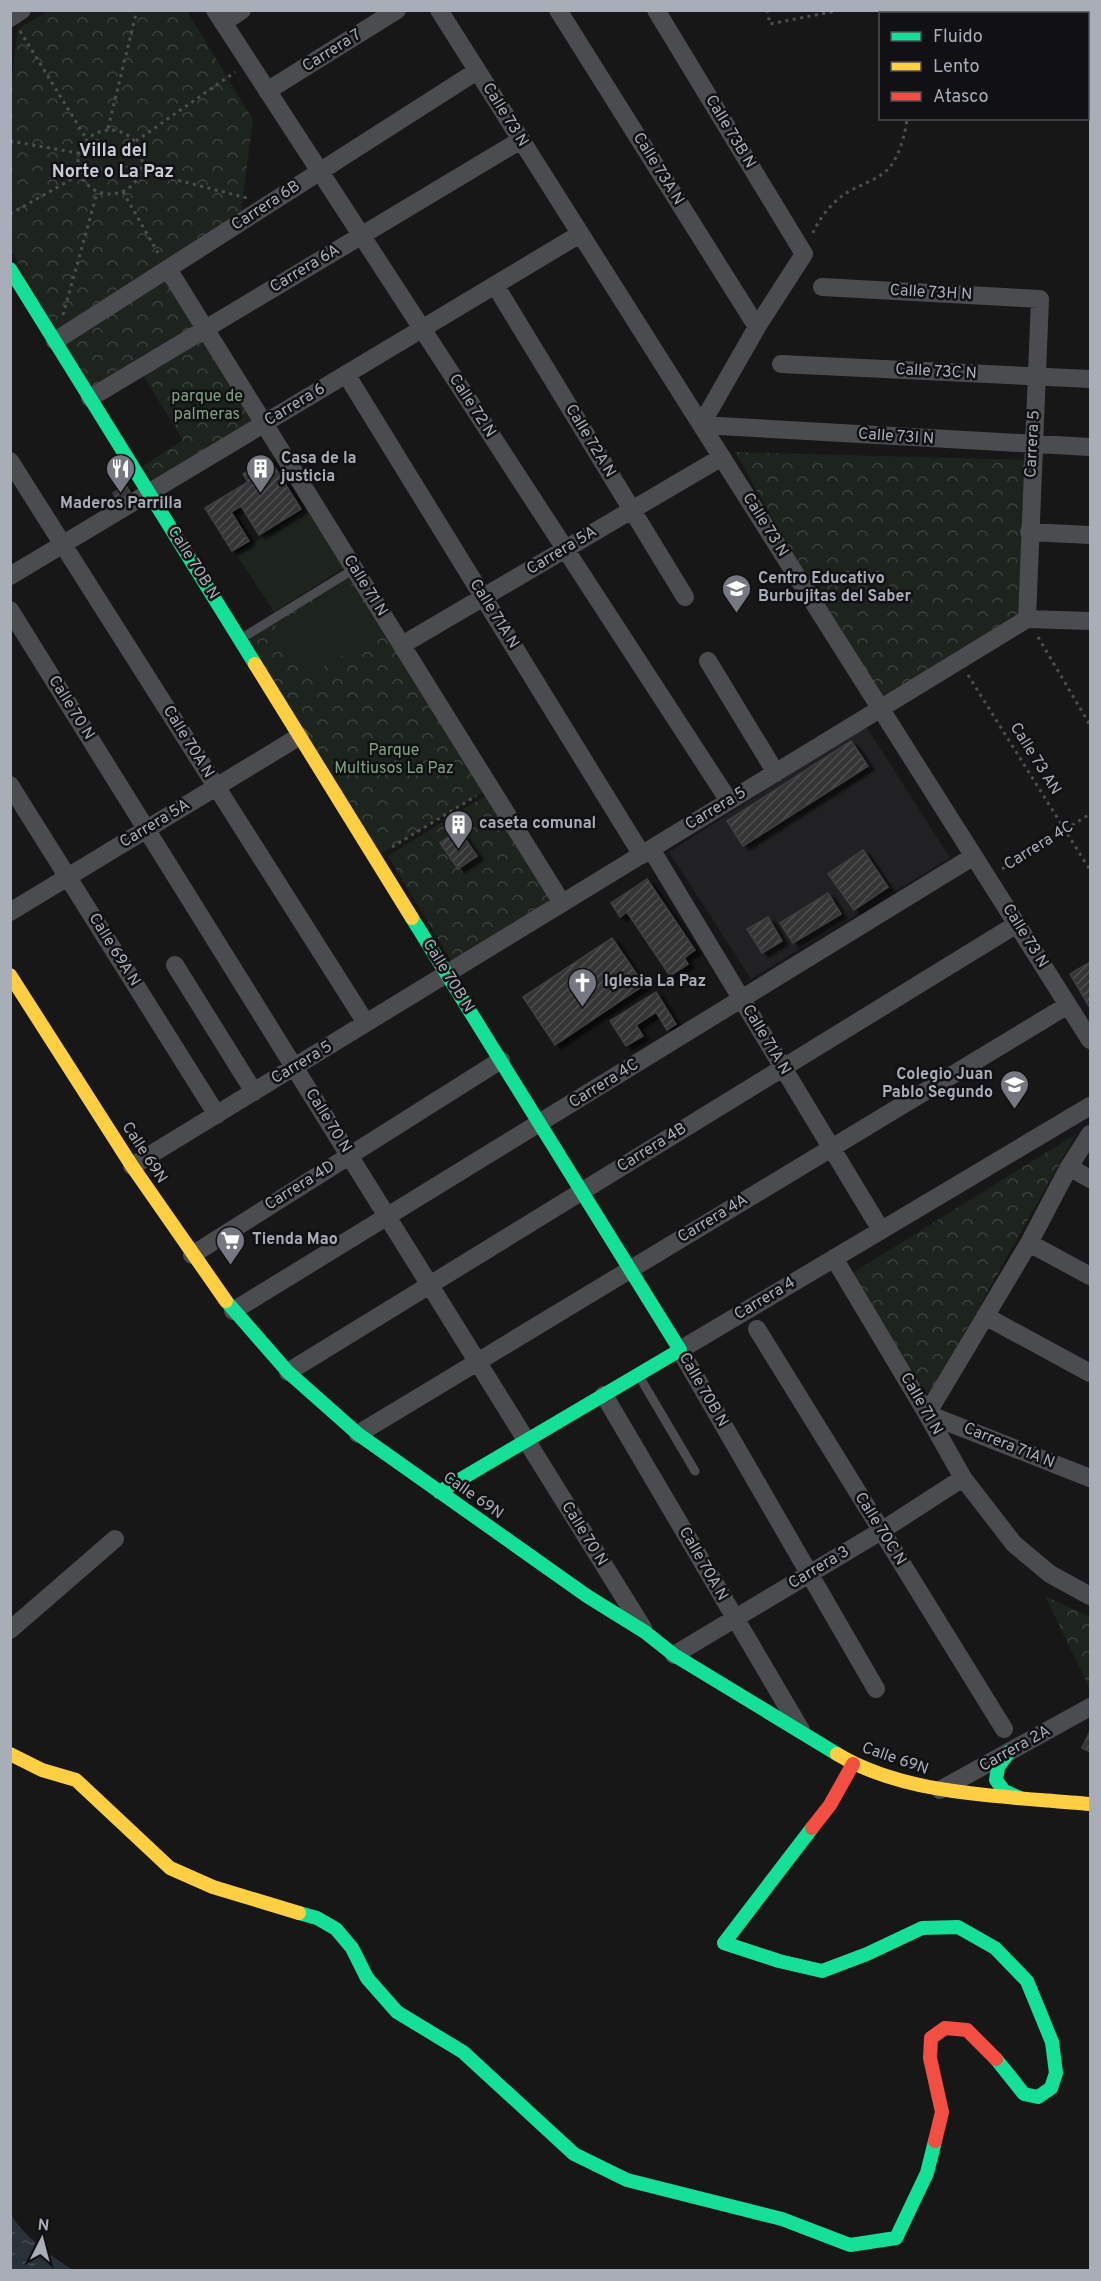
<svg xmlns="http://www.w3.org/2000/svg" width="1101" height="2281" font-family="Overpass,sans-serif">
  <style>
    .built { fill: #212123 }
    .forest { fill: url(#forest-crowns) }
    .pitch { fill: #1d241e }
    .water { fill: url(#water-ripples) }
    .building { fill: url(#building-hatch); stroke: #3f4043; stroke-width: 1.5; filter: url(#shadow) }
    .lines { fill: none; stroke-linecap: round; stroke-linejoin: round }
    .path { stroke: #4d4e52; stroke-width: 3; stroke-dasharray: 3 4.5; stroke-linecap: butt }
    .lane { stroke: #4b4c50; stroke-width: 9 }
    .street { stroke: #4b4c50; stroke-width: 18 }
    .fast { stroke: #16e098; stroke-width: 14 }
    .slow { stroke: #ffcf43; stroke-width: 14 }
    .jam { stroke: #f24e42; stroke-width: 14 }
    .labels { text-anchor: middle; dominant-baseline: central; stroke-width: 5; stroke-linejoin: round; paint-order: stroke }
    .street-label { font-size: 16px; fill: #a8adb8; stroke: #111113 }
    .park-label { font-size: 16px; fill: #7fa381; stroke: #111113 }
    .poi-label { font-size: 16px; font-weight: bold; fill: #a8adb8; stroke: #111113; text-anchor: start }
    .neighbourhood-label { font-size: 18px; font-weight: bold; fill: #c9ccd4; stroke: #111113 }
  </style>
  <defs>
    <pattern id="forest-crowns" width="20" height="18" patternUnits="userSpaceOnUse" patternTransform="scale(1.5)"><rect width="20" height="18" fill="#1d241e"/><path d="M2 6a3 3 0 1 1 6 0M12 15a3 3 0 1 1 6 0" fill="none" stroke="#3b413d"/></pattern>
    <pattern id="water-ripples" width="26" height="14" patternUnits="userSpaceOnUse" patternTransform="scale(1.5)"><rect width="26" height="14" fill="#2a3239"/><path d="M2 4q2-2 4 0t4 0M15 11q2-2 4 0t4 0" fill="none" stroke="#464d54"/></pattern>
    <pattern id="building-hatch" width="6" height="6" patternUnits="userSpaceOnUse" patternTransform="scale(1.5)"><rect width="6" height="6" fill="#353536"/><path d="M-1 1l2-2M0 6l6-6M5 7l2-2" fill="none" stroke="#4f5051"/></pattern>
    <filter id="shadow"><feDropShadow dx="6" dy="4" stdDeviation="1.5" flood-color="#0009"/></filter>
  </defs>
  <rect width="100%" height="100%" fill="#171717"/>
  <path class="built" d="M 866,726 L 950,858 L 751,979 L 669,852 Z"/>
  <path class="forest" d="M 48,11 L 187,11 L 253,120 L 241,212 L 58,334 L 11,250 L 10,93 L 18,29 Z
    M 166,277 L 261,419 L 157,487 L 143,466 L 183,440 L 139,369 L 90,398 L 55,341 Z
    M 735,452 L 1027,460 L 1023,622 L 881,709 Z
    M 354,569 L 490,788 L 375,857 L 240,639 Z
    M 488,794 L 553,904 L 453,964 L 388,856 Z
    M 1076,1134 L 929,1396 L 851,1274 Z
    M 1045,1596 L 1090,1617 L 1090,1689 Z"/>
  <path class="pitch" d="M 309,507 L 347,566 L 274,612 L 236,554 Z
    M 348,580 L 381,631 L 307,677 L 275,626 Z"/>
  <path class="water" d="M 11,2215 C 26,2238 50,2256 73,2270 L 11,2270 Z"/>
  <path class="building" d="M 269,458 L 301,509 L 259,535 L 241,506 L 231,512 L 249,541 L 232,551 L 205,508 L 248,482 L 243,474 Z
    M 126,485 L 130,492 L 117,501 L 113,493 Z
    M 851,741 L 868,766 L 743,846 L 727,821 Z
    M 459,830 L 477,856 L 458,869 L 440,843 Z
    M 863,850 L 888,887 L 854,910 L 828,874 Z
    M 647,879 L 695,950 L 684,958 L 688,964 L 670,976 L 627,912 L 620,917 L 611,903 Z
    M 828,893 L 841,914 L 793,943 L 780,923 Z
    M 768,917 L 782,941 L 762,953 L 747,929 Z
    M 612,938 L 644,985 L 555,1045 L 523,997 Z
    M 1090,962 L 1090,1008 L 1070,974 Z
    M 656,992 L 676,1024 L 667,1030 L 656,1012 L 636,1025 L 643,1036 L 626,1046 L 610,1021 Z
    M 1090,1731 L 1090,1752 L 1082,1748 Z"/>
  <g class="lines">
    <path class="path" d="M 767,10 L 770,24 L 841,10
      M 905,10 L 905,14
      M 20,31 L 86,138
      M 108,128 L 137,10
      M78 162a32 32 0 1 1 64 0a32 32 0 1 1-64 0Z
      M 10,141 L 78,153
      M 136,141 L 235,72
      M 142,171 L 247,198
      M 123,192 L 158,253
      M 10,214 L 79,175
      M 813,233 C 818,220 831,204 842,196 C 856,185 878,181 890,167 C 899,156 906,132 907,118
      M 63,315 L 97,193
      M 1038,637 L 1090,725
      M 968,675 L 1090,870
      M 392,847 L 476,796
      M 1002,869 L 1090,814"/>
    <path class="lane" d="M 242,638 L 354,569
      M 639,1376 L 695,1471"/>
    <path class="street" d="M 215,10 L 729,801
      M 439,10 L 1090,1040
      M 558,10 L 757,327
      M 656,10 L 804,254 L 757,327 L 701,425 L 1090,447
      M 10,18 L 22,10
      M 223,23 L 242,10
      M 267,91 L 397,10
      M 168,269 L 562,903
      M 495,285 L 685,597
      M 822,287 L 1040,299 L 1027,619
      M 55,341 L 477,71
      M 781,364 L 1090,379
      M 346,374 L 642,855
      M 90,398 L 521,140
      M 10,461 L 366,1023
      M 1029,532 L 1090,535
      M 10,576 L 580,234
      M 10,610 L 643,1628
      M 1027,619 L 1090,621
      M 402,645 L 722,457
      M 708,661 L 776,773
      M 10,785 L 217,1115
      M 651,849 L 881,1230
      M 10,912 L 300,736
      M 175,965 L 254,1092
      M 1090,1134 L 1069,1167 L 1029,1243 L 927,1414 L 1090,1478
      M 132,1166 L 1027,619
      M 1069,1167 L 1090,1179
      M 1029,1243 L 1090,1276
      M 192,1255 L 501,1060
      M 834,1258 L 927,1414 L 963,1478 L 1014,1544 L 1050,1574 L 1090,1596
      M 233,1311 L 974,856
      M 985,1316 L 1090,1373
      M 757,1329 L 1004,1729
      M 288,1372 L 1017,924
      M 604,1395 L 801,1730
      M 358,1434 L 1068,1005
      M 10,1630 L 115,1539
      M 674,1655 L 881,1531 L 963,1478
      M 876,1689 L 680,1350 L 1090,1106
      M 940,1790 L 1090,1707"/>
    <path class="fast" d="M 10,269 L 255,664
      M 412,918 L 680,1350 L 439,1492
      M 226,1301 L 288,1372 L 358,1434 L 587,1596 L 645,1632 L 674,1655 L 837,1754
      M 1009,1752 L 998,1767 L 996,1780 L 1004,1791 L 1020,1798
      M 812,1828 L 724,1943 L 779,1961 L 822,1971 L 867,1954 L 922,1928 L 958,1927 L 995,1948 L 1027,1981 L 1052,2042 L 1056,2073 L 1051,2088 L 1038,2097 L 1024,2094 L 996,2059
      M 299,1913 L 317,1918 L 336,1929 L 352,1948 L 367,1978 L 397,2012 L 463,2052 L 574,2154 L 627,2180 L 782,2219 L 850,2245 L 896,2238 L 927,2173 L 935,2141"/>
    <path class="slow" d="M 255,664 L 412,918
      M 10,975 L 132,1166 L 226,1301
      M 10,1754 L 42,1770 L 76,1780 L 170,1868 L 213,1887 L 299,1913
      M 837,1754 C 908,1797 1009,1796 1090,1804"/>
    <path class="jam" d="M 812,1828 L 830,1805 L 853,1764
      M 935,2141 L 942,2112 L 930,2058 L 931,2038 L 945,2028 L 967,2030 L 996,2059"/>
  </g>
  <defs>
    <symbol id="restaurant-pin" viewBox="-11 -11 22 30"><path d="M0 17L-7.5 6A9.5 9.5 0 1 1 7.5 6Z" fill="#757880" stroke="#111113"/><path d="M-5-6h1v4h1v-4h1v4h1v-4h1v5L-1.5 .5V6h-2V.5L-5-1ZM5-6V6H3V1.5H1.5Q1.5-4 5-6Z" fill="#fff"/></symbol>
    <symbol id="building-pin" viewBox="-11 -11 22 30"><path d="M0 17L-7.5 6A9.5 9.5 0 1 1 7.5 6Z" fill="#757880" stroke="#111113"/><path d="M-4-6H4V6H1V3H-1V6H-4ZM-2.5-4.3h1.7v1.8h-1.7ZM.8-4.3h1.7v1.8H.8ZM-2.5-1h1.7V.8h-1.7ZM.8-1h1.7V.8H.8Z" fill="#fff"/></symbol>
    <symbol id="school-pin" viewBox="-11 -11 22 30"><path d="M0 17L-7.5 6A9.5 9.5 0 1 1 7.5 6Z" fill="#757880" stroke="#111113"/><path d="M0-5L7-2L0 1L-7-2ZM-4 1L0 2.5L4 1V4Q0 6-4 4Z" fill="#fff"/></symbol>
    <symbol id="church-pin" viewBox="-11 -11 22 30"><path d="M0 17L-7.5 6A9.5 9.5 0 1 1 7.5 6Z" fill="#757880" stroke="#111113"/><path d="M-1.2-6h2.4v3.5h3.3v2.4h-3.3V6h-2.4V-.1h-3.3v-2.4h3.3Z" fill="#fff"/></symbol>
    <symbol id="supermarket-pin" viewBox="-11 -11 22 30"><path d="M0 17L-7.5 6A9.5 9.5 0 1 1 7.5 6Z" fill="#757880" stroke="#111113"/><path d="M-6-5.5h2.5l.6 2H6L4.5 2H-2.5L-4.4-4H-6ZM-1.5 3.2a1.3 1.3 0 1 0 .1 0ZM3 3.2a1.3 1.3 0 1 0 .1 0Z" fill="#fff"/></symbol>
  </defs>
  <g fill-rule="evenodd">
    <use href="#restaurant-pin" x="104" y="452" width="33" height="45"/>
    <use href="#building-pin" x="244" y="452" width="33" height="45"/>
    <use href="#school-pin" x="720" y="572" width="33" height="45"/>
    <use href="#building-pin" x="442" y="808" width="33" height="45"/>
    <use href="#church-pin" x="566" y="966" width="33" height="45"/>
    <use href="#school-pin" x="998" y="1068" width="33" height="45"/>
    <use href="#supermarket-pin" x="214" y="1224" width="33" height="45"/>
  </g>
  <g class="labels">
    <g class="street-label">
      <text transform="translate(332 51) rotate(-32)">Carrera 7</text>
      <text transform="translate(505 115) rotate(58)">Calle 73 N</text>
      <text transform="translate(730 132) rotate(59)">Calle 73B N</text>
      <text transform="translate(658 169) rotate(58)">Calle 73A N</text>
      <text transform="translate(266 206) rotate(-33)">Carrera 6B</text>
      <text transform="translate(305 269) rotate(-31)">Carrera 6A</text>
      <text transform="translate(931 293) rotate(3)">Calle 73H N</text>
      <text transform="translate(936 372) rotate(3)">Calle 73C N</text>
      <text transform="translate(295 405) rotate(-31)">Carrera 6</text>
      <text transform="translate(472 406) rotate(57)">Calle 72 N</text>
      <text transform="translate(896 437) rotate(4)">Calle 73I N</text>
      <text transform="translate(590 441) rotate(59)">Calle 72A N</text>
      <text transform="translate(1033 444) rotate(-87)">Carrera 5</text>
      <text transform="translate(765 525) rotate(58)">Calle 73 N</text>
      <text transform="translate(562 551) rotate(-31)">Carrera 5A</text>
      <text transform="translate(193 563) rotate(58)">Calle 70B N</text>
      <text transform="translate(365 586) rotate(58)">Calle 71 N</text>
      <text transform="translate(494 614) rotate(58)">Calle 71A N</text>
      <text transform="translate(71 708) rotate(58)">Calle 70 N</text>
      <text transform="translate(188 742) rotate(58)">Calle 70A N</text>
      <text transform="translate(1035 759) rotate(58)">Calle 73 AN</text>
      <text transform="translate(716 809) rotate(-31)">Carrera 5</text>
      <text transform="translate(155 824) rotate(-31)">Carrera 5A</text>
      <text transform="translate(1039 846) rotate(-32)">Carrera 4C</text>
      <text transform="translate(1025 936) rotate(58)">Calle 73 N</text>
      <text transform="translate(114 950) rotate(58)">Calle 69A N</text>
      <text transform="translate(448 976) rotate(58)">Calle 70B N</text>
      <text transform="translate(766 1040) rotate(59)">Calle 71A N</text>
      <text transform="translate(302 1063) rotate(-31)">Carrera 5</text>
      <text transform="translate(604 1084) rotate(-32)">Carrera 4C</text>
      <text transform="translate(328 1121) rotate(58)">Calle 70 N</text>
      <text transform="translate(652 1148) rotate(-32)">Carrera 4B</text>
      <text transform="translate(144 1153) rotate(57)">Calle 69N</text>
      <text transform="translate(300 1186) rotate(-32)">Carrera 4D</text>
      <text transform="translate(713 1219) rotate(-31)">Carrera 4A</text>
      <text transform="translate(765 1299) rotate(-31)">Carrera 4</text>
      <text transform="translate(703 1390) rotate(60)">Calle 70B N</text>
      <text transform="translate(921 1404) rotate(60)">Calle 71 N</text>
      <text transform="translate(1009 1446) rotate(22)">Carrera 71A N</text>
      <text transform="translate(473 1496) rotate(35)">Calle 69N</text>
      <text transform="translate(880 1529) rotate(58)">Calle 70C N</text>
      <text transform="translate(584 1534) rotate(58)">Calle 70 N</text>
      <text transform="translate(703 1564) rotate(60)">Calle 70A N</text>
      <text transform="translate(819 1568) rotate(-31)">Carrera 3</text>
      <text transform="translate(1015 1749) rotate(-29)">Carrera 2A</text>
      <text transform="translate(895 1759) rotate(19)">Calle 69N</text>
    </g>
    <g class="park-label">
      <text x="207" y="397">parque de<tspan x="207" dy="18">palmeras</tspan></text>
      <text x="394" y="751">Parque<tspan x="394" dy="18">Multiusos La Paz</tspan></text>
    </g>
    <g class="poi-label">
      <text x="281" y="459">Casa de la<tspan x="281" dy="18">justicia</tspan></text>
      <text x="121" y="504" text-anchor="middle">Maderos Parrilla</text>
      <text x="758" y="579">Centro Educativo<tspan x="758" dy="18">Burbujitas del Saber</tspan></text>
      <text x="479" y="824">caseta comunal</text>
      <text x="604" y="982">Iglesia La Paz</text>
      <text x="993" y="1075" text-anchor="end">Colegio Juan<tspan x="993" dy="18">Pablo Segundo</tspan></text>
      <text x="252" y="1240">Tienda Mao</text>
    </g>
    <g class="neighbourhood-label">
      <text x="113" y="151">Villa del<tspan x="113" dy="21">Norte o La Paz</tspan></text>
    </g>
  </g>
  <rect width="1101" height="2281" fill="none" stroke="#a8adb8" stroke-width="24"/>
  <rect x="879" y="12" width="210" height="108" fill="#111113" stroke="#4d4f55" stroke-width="1.5"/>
  <rect x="891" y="32" width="30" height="9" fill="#16e098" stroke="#4d4f55" stroke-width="1.5"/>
  <text x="933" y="42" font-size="18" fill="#a8adb8">Fluido</text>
  <rect x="891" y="62" width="30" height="9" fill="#ffcf43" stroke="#4d4f55" stroke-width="1.5"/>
  <text x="933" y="72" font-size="18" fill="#a8adb8">Lento</text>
  <rect x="891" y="92" width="30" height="9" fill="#f24e42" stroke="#4d4f55" stroke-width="1.5"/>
  <text x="933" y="102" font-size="18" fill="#a8adb8">Atasco</text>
  <g transform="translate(42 2239) rotate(6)" stroke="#111113" stroke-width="4.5" paint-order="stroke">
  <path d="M0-4.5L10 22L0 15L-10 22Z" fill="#a8adb8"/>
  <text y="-9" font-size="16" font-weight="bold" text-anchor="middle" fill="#a8adb8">N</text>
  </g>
</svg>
